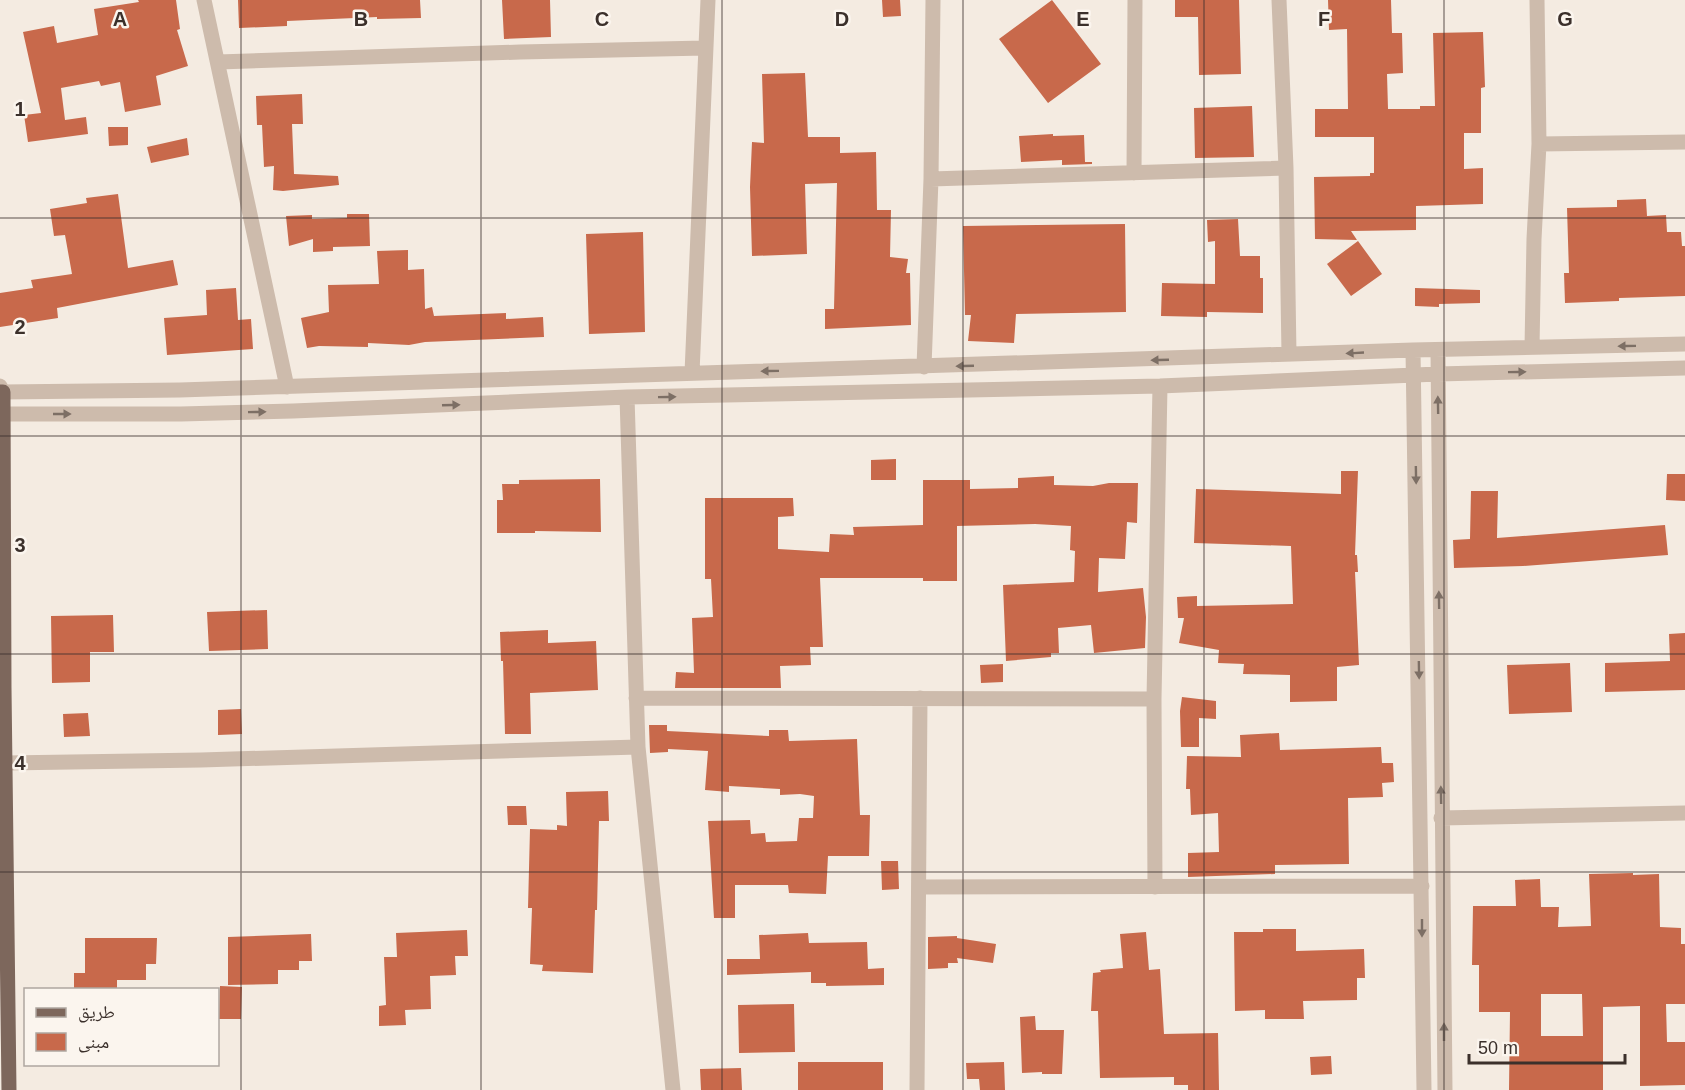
<svg xmlns="http://www.w3.org/2000/svg" width="1685" height="1090" font-family="Arial,'Noto Naskh Arabic',sans-serif">
  <style>
    .building { fill: #c8694b; fill-rule: evenodd }
    .lines { fill: none; stroke-linecap: round; stroke-linejoin: round }
    .minor { stroke: #cdbbac; stroke-width: 15 }
    .major { stroke: #7d675c; stroke-width: 15 }
    .oneway { fill: #7d6f65 }
    .grid { fill: none; stroke: #3b302b; stroke-width: 1.5; stroke-opacity: 0.55 }
    .grid-label { font-size: 20px; text-anchor: middle; font-weight: bold; fill: #3b302b; stroke: #fbf5ee; stroke-width: 5; stroke-linejoin: round; paint-order: stroke }
  </style>
  <rect width="100%" height="100%" fill="#f4ebe1"/>
  <path class="building" d="M 138,0 L 176,0 L 180,29 L 177,30 L 188,66 L 156,76 L 161,105 L 125,112 L 120,82 L 101,86 L 99,81 L 61,88 L 65,120 L 86,117 L 88,134 L 28,142 L 24,115 L 41,113 L 23,32 L 54,26 L 57,43 L 98,35 L 94,9 L 139,2 Z
    M 238,0 L 420,0 L 421,18 L 377,19 L 377,17 L 287,21 L 287,26 L 239,28 Z
    M 502,0 L 550,0 L 551,37 L 504,39 Z
    M 882,0 L 900,0 L 901,16 L 883,17 Z
    M 1052,0 L 1101,64 L 1048,103 L 999,39 Z
    M 1175,0 L 1239,0 L 1241,74 L 1199,75 L 1198,17 L 1175,17 Z
    M 1328,0 L 1391,0 L 1392,33 L 1402,33 L 1403,73 L 1387,74 L 1388,109 L 1420,109 L 1420,106 L 1435,106 L 1433,33 L 1483,32 L 1485,87 L 1481,88 L 1481,133 L 1464,133 L 1464,169 L 1483,168 L 1483,204 L 1416,206 L 1416,230 L 1351,231 L 1357,240 L 1315,239 L 1314,177 L 1370,176 L 1370,173 L 1374,173 L 1374,137 L 1315,137 L 1315,109 L 1348,109 L 1347,29 L 1329,30 Z
    M 805,73 L 808,137 L 840,137 L 840,153 L 876,152 L 877,210 L 891,210 L 890,257 L 908,259 L 906,273 L 910,273 L 911,325 L 825,329 L 825,309 L 834,309 L 837,183 L 805,184 L 807,254 L 752,256 L 750,187 L 752,142 L 764,143 L 762,74 Z
    M 302,94 L 303,124 L 292,124 L 294,174 L 338,176 L 339,185 L 283,191 L 273,190 L 274,166 L 264,167 L 262,125 L 257,125 L 256,96 Z
    M 1252,106 L 1254,157 L 1195,158 L 1194,108 Z
    M 108,127 L 128,127 L 128,145 L 109,146 Z
    M 1053,134 L 1053,136 L 1084,135 L 1085,162 L 1092,162 L 1092,164 L 1062,165 L 1062,160 L 1021,162 L 1019,136 Z
    M 187,138 L 189,155 L 151,163 L 147,147 Z
    M 118,194 L 128,268 L 173,260 L 178,285 L 57,308 L 58,318 L 0,327 L 0,293 L 33,288 L 31,280 L 72,274 L 65,235 L 54,236 L 50,209 L 87,203 L 86,198 Z
    M 1646,199 L 1647,216 L 1666,215 L 1667,232 L 1681,232 L 1682,246 L 1685,246 L 1685,296 L 1619,298 L 1619,301 L 1565,303 L 1564,273 L 1569,273 L 1567,208 L 1617,207 L 1617,200 Z
    M 347,214 L 369,214 L 370,246 L 333,247 L 333,251 L 313,252 L 313,239 L 289,246 L 286,216 L 312,215 L 312,219 L 347,218 Z
    M 1238,219 L 1240,256 L 1260,256 L 1260,278 L 1263,278 L 1263,313 L 1207,312 L 1207,317 L 1161,316 L 1162,283 L 1215,284 L 1215,241 L 1208,242 L 1207,220 Z
    M 1125,224 L 1126,312 L 1016,314 L 1014,343 L 968,341 L 971,315 L 965,315 L 963,226 Z
    M 643,232 L 645,332 L 589,334 L 586,234 Z
    M 1358,241 L 1382,274 L 1351,296 L 1327,264 Z
    M 408,250 L 408,270 L 424,269 L 425,309 L 432,307 L 434,316 L 506,313 L 506,319 L 543,317 L 544,337 L 425,342 L 409,345 L 368,343 L 368,347 L 319,346 L 307,348 L 301,318 L 329,312 L 328,285 L 379,284 L 377,251 Z
    M 236,288 L 238,320 L 251,319 L 253,349 L 167,355 L 164,318 L 207,315 L 206,290 Z
    M 1415,288 L 1480,290 L 1480,303 L 1439,304 L 1439,307 L 1415,306 Z
    M 896,459 L 896,480 L 871,480 L 871,460 Z
    M 1341,471 L 1358,471 L 1355,555 L 1357,555 L 1358,572 L 1355,572 L 1359,665 L 1337,667 L 1337,701 L 1290,702 L 1290,675 L 1243,674 L 1244,664 L 1218,663 L 1219,650 L 1179,643 L 1184,618 L 1178,618 L 1177,597 L 1197,596 L 1197,606 L 1293,604 L 1291,546 L 1194,543 L 1196,489 L 1341,494 Z
    M 1667,474 L 1685,474 L 1685,501 L 1666,500 Z
    M 1054,476 L 1054,485 L 1093,486 L 1109,483 L 1138,483 L 1137,523 L 1127,522 L 1125,559 L 1099,558 L 1098,592 L 1143,588 L 1146,617 L 1145,648 L 1094,653 L 1091,625 L 1058,628 L 1059,653 L 1051,653 L 1051,657 L 1006,661 L 1003,585 L 1074,582 L 1075,551 L 1070,550 L 1071,526 L 1035,524 L 957,526 L 957,581 L 923,581 L 923,578 L 820,578 L 823,647 L 810,647 L 811,665 L 780,666 L 781,688 L 675,688 L 676,672 L 694,673 L 692,618 L 713,617 L 711,579 L 705,579 L 705,498 L 793,498 L 794,516 L 778,517 L 778,549 L 829,552 L 830,534 L 854,535 L 853,527 L 923,525 L 923,480 L 970,480 L 970,489 L 1018,488 L 1018,478 Z
    M 600,479 L 601,532 L 535,531 L 535,533 L 497,533 L 497,500 L 503,500 L 502,484 L 519,484 L 519,480 Z
    M 1471,491 L 1498,491 L 1497,538 L 1665,525 L 1668,555 L 1523,566 L 1454,568 L 1453,540 L 1470,539 Z
    M 267,610 L 268,649 L 209,651 L 207,612 Z
    M 113,615 L 114,652 L 90,652 L 90,682 L 52,683 L 51,616 Z
    M 548,630 L 548,643 L 596,641 L 598,690 L 530,693 L 531,734 L 505,734 L 503,661 L 501,661 L 500,632 Z
    M 1685,633 L 1685,690 L 1605,692 L 1605,663 L 1670,661 L 1669,634 Z
    M 1570,663 L 1572,712 L 1509,714 L 1507,665 Z
    M 1003,664 L 1003,682 L 981,683 L 980,665 Z
    M 1182,697 L 1216,701 L 1216,719 L 1199,718 L 1199,747 L 1181,747 L 1180,711 Z
    M 241,709 L 242,734 L 218,735 L 218,710 Z
    M 88,713 L 90,736 L 64,737 L 63,714 Z
    M 649,725 L 667,725 L 667,731 L 769,736 L 769,730 L 788,730 L 789,741 L 857,739 L 860,815 L 870,815 L 869,856 L 828,856 L 826,894 L 789,893 L 788,885 L 735,885 L 735,918 L 714,918 L 708,821 L 750,820 L 751,834 L 765,833 L 766,842 L 797,841 L 799,818 L 813,818 L 814,796 L 800,794 L 780,795 L 780,789 L 729,786 L 729,792 L 705,790 L 708,751 L 668,749 L 668,752 L 650,753 Z
    M 1279,733 L 1280,750 L 1381,747 L 1382,763 L 1393,763 L 1394,782 L 1382,783 L 1383,797 L 1348,798 L 1349,864 L 1275,865 L 1275,874 L 1188,877 L 1188,853 L 1219,852 L 1218,813 L 1191,815 L 1190,789 L 1186,789 L 1187,756 L 1241,757 L 1240,735 Z
    M 608,791 L 609,821 L 599,821 L 597,910 L 595,910 L 593,973 L 542,971 L 543,965 L 530,964 L 532,908 L 528,908 L 530,829 L 557,830 L 557,825 L 567,826 L 566,792 Z
    M 507,806 L 526,806 L 527,825 L 508,825 Z
    M 881,861 L 898,861 L 899,889 L 882,890 Z
    M 1633,873 L 1633,875 L 1659,874 L 1660,927 L 1681,928 L 1681,944 L 1685,944 L 1685,1004 L 1666,1004 L 1667,1042 L 1685,1042 L 1685,1085 L 1640,1086 L 1640,1006 L 1603,1007 L 1603,1090 L 1509,1090 L 1510,1012 L 1479,1012 L 1479,965 L 1472,965 L 1473,906 L 1516,906 L 1515,880 L 1540,879 L 1541,907 L 1559,907 L 1558,927 L 1591,926 L 1589,874 ZM 1541,994 L 1582,994 L 1583,1036 L 1541,1036 Z
    M 1263,929 L 1296,929 L 1296,951 L 1364,949 L 1365,978 L 1357,978 L 1357,1000 L 1303,1001 L 1304,1019 L 1265,1019 L 1265,1010 L 1235,1011 L 1234,932 L 1263,932 Z
    M 467,930 L 468,956 L 455,956 L 456,975 L 430,976 L 431,1009 L 405,1010 L 406,1025 L 379,1026 L 379,1006 L 386,1005 L 384,957 L 397,957 L 396,933 Z
    M 1146,932 L 1149,970 L 1160,969 L 1164,1034 L 1218,1033 L 1219,1090 L 1188,1090 L 1188,1085 L 1174,1085 L 1174,1077 L 1100,1078 L 1098,1011 L 1091,1011 L 1093,973 L 1101,972 L 1100,970 L 1123,968 L 1120,934 Z
    M 808,933 L 809,943 L 867,942 L 868,969 L 884,968 L 884,985 L 826,986 L 826,983 L 811,983 L 811,972 L 727,975 L 727,959 L 760,959 L 759,935 Z
    M 311,934 L 312,961 L 299,961 L 299,970 L 278,970 L 278,984 L 228,985 L 228,937 Z
    M 957,936 L 957,938 L 996,944 L 993,963 L 957,958 L 958,963 L 948,963 L 948,968 L 928,969 L 928,937 Z
    M 85,938 L 157,938 L 156,964 L 146,964 L 146,980 L 117,980 L 117,990 L 74,990 L 74,973 L 85,973 Z
    M 220,986 L 242,987 L 241,1019 L 219,1019 Z
    M 794,1004 L 795,1052 L 739,1053 L 738,1005 Z
    M 1035,1016 L 1036,1030 L 1064,1030 L 1062,1074 L 1042,1074 L 1042,1072 L 1022,1073 L 1020,1017 Z
    M 1331,1056 L 1332,1074 L 1311,1075 L 1310,1057 Z
    M 798,1062 L 883,1062 L 883,1090 L 798,1090 Z
    M 1004,1062 L 1005,1090 L 980,1090 L 979,1079 L 967,1079 L 966,1063 Z
    M 741,1068 L 742,1090 L 701,1090 L 700,1069 Z"/>
  <g class="lines">
    <path class="minor" d="M 204,0 L 287,387
      M 1279,0 L 1286,168 L 1289,354
      M 218,62 L 520,52 L 705,48
      M 1539,144 L 1685,142
      M 1134,173 L 1135,0
      M 931,179 L 1286,168
      M 1532,347 L 1534,239 L 1539,144 L 1537,0
      M 1413,350 L 1424,1090
      M 1438,350 L 1445,1090
      M 924,367 L 931,179 L 933,0
      M 692,373 L 708,0
      M 0,386 L 3,392 L 180,390 L 1413,350 L 1685,344
      M 627,397 L 638,747 L 673,1090
      M 3,414 L 181,414 L 293,411 L 627,397 L 1160,386 L 1438,374 L 1685,368
      M 636,698 L 1154,699
      M 6,763 L 201,760 L 638,747
      M 1441,818 L 1685,813
      M 919,887 L 1422,886
      M 1155,887 L 1154,699 L 1160,386
      M 917,1090 L 920,698"/>
    <path class="major" d="M 0,392 L 3,392 L 4,688 L 9,1090"/>
  </g>
  <defs><path id="oneway-solid" d="M-6-.8H1V-3.2L6.5 0L1 3.2V.8H-6Z" transform="scale(1.5)"/></defs>
  <g class="oneway">
    <use href="#oneway-solid" transform="translate(1627 346) rotate(179)"/>
    <use href="#oneway-solid" transform="translate(1355 353) rotate(177)"/>
    <use href="#oneway-solid" transform="translate(1160 360) rotate(178)"/>
    <use href="#oneway-solid" transform="translate(965 366) rotate(178)"/>
    <use href="#oneway-solid" transform="translate(770 371) rotate(179)"/>
    <use href="#oneway-solid" transform="translate(1517 372) rotate(-1)"/>
    <use href="#oneway-solid" transform="translate(667 397) rotate(-1)"/>
    <use href="#oneway-solid" transform="translate(451 405) rotate(-2)"/>
    <use href="#oneway-solid" transform="translate(1438 405) rotate(-91)"/>
    <use href="#oneway-solid" transform="translate(257 412) rotate(-1)"/>
    <use href="#oneway-solid" transform="translate(62 414)"/>
    <use href="#oneway-solid" transform="translate(1416 475) rotate(89)"/>
    <use href="#oneway-solid" transform="translate(1439 600) rotate(-91)"/>
    <use href="#oneway-solid" transform="translate(1419 670) rotate(89)"/>
    <use href="#oneway-solid" transform="translate(1441 795) rotate(-91)"/>
    <use href="#oneway-solid" transform="translate(1422 928) rotate(90)"/>
    <use href="#oneway-solid" transform="translate(1444 1032) rotate(-90)"/>
  </g>
  <path class="grid" d="M 241,0 L 241,1090M 481,0 L 481,1090M 722,0 L 722,1090M 963,0 L 963,1090M 1204,0 L 1204,1090M 1444,0 L 1444,1090M 0,218 L 1685,218M 0,436 L 1685,436M 0,654 L 1685,654M 0,872 L 1685,872"/>
  <g class="grid-label">
    <text x="120" y="26">A</text>
    <text x="361" y="26">B</text>
    <text x="602" y="26">C</text>
    <text x="842" y="26">D</text>
    <text x="1083" y="26">E</text>
    <text x="1324" y="26">F</text>
    <text x="1565" y="26">G</text>
    <text x="20" y="116">1</text>
    <text x="20" y="334">2</text>
    <text x="20" y="552">3</text>
    <text x="20" y="770">4</text>
  </g>
  <rect x="24" y="988" width="195" height="78" fill="#fbf5ee" stroke="#aea6a0" stroke-width="1.5"/>
  <rect x="36" y="1008" width="30" height="9" fill="#7d675c" stroke="#aea6a0" stroke-width="1.5"/>
  <text x="78" y="1018" font-size="18" fill="#3b302b">طريق</text>
  <rect x="36" y="1033" width="30" height="18" fill="#c8694b" stroke="#aea6a0" stroke-width="1.5"/>
  <text x="78" y="1048" font-size="18" fill="#3b302b">مبنى</text>
  <path d="M1469 1054v9h156v-9" fill="none" stroke="#3b302b" stroke-width="3"/>
  <text x="1478" y="1054" font-size="18" fill="#3b302b" stroke="#fbf5ee" stroke-width="4.5" paint-order="stroke">50 m</text>
</svg>
